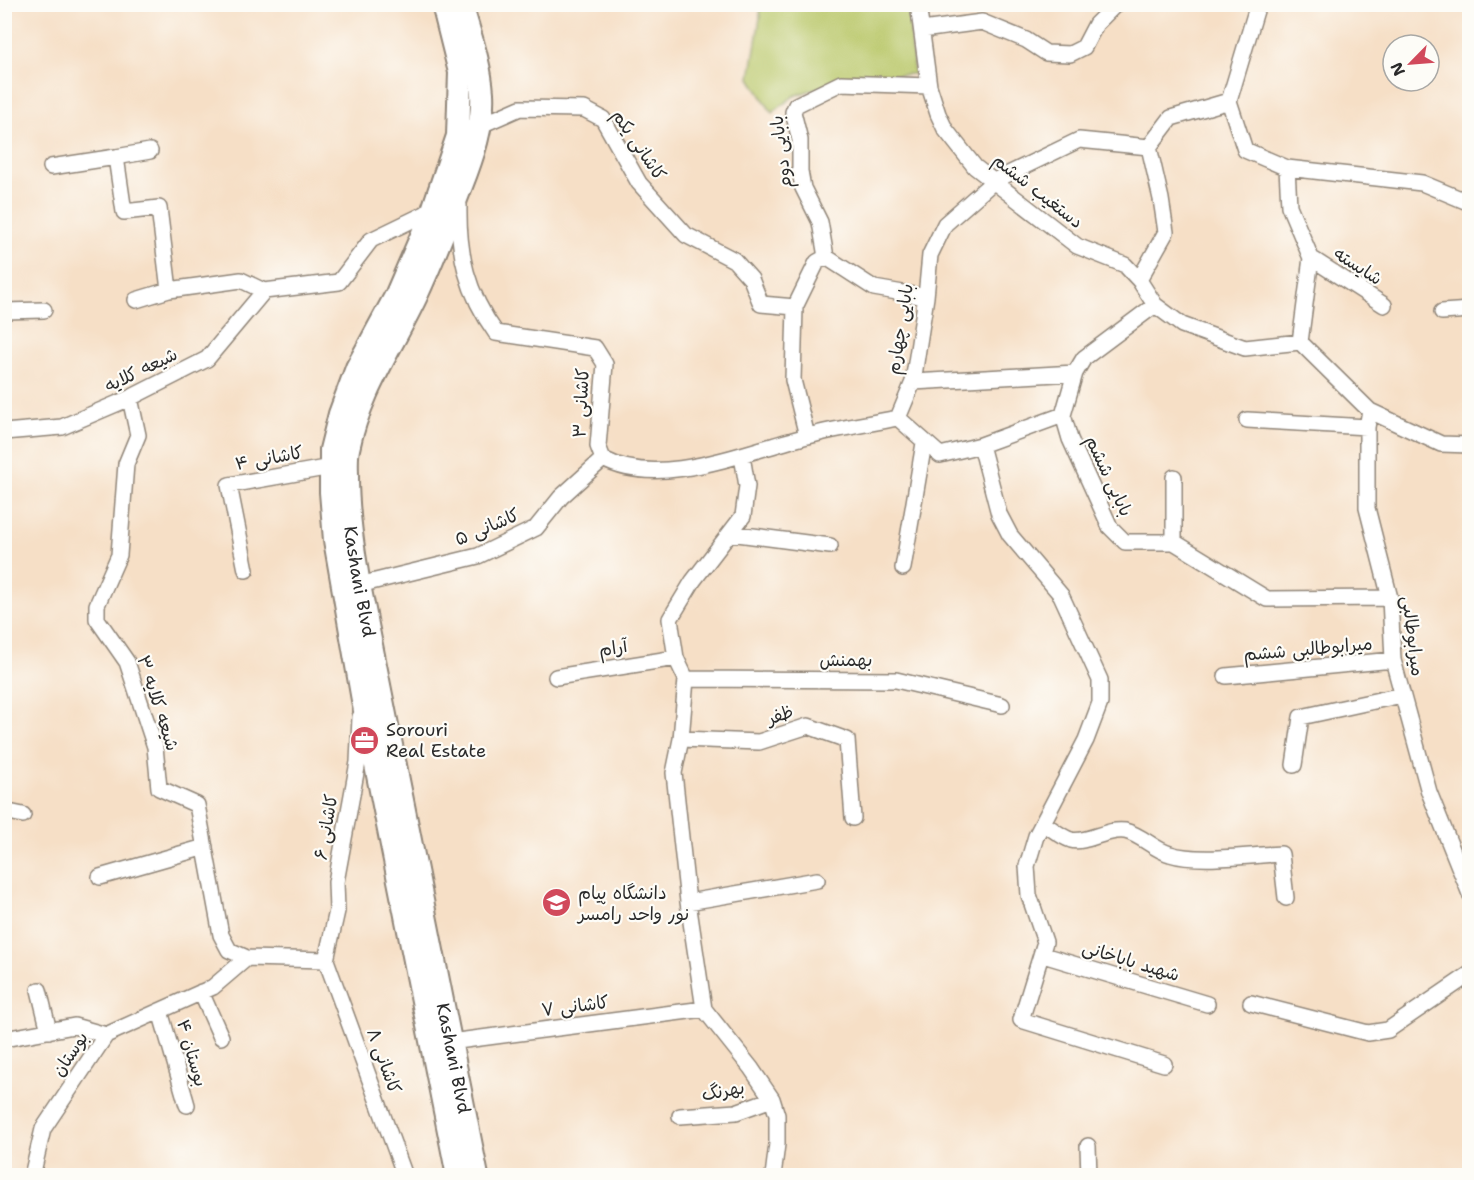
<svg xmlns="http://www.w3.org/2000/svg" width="1474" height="1180" font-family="'Shantell Sans','Playpen Sans Arabic',sans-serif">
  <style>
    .green { fill: #b9c769; stroke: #72794a; stroke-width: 1.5 }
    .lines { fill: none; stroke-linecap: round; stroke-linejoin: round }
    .minor-casing { stroke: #908578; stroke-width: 18 }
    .primary-casing { stroke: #908578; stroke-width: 26 }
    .minor { stroke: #fff; stroke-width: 15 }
    .primary { stroke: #fff; stroke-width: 22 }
    .labels { text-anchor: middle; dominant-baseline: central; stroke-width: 4.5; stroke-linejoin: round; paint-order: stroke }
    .street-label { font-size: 18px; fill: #2b2b2b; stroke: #fdfcf7 }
    .poi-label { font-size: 18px; fill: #2b2b2b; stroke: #fdfcf7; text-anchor: start }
  </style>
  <rect width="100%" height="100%" fill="#fdfcf7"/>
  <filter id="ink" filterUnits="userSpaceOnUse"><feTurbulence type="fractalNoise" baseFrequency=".0167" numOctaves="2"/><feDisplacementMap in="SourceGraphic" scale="12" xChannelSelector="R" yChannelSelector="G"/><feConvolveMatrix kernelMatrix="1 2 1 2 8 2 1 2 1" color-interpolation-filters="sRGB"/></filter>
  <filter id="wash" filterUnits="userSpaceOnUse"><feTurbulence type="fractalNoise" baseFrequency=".008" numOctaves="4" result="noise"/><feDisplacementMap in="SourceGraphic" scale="24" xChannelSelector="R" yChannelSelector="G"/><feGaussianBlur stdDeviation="1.35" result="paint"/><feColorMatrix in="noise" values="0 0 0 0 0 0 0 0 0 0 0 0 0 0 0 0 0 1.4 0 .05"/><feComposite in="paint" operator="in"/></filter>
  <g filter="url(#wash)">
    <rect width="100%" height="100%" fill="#f6dfc6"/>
    <path class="green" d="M 760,5 L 908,5 L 914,74 L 847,78 L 794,96 L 772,113 L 750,78 L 760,18 Z"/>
  </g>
  <g filter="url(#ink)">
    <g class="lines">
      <defs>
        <path id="minor" d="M 918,4 L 929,86 L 938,114 L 945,129 L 975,167 L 1077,246 L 1125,265 L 1139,280 L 1155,305 L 1182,325 L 1245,348 L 1300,342 L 1370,411 L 1441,444 L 1470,445
          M 1258,4 L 1229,101 L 1245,150 L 1287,168 L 1289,206 L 1311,258
          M 922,30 L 982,22 L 1026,40 L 1046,53 L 1070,54 L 1084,47 L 1096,24 L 1116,4
          M 479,126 L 520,108 L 584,109 L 603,119 L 639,183 L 686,235 L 734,260 L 751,279 L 761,304 L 795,307
          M 116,157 L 150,151
          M 51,167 L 116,157 L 124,212 L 159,208 L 169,290 L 241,280 L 264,291
          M 1287,168 L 1422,183 L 1470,203
          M 459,205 C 458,254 467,293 496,333 L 595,348 L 605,364 L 598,446 L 603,459 C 661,490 748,450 808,436 C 837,428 868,424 898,418 L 913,382 L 926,297 L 930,255 L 945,224 L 994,181 L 1079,140 L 1149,147
          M 826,257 L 820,222 L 803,188 L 800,171 L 800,140 L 793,112 L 796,105 L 841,83 L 929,86
          M 826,257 L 874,288 L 926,297
          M 1311,258 L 1384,305
          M 1139,280 L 1166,232 L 1161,199 L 1149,147 L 1171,118 L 1229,101
          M 264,291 L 339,282 L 371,240 L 433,210
          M 136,300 L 169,290
          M 1155,305 L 1084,358 L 1075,373 L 1063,415 L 1070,439 L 1110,527 L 1125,542 L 1174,542 L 1267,599 L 1390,598
          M 4,311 L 44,310
          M 1442,312 L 1470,310
          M 1300,342 L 1311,258
          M 913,382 L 1075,373
          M 130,398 L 138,435 L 126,464 L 119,555 L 97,605 L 97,619 L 127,662 L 155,747 L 159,788 L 197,805 L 221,935 L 229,950 L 247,958 L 326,960
          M 1370,411 L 1367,427 L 1367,508 L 1390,598 L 1393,660 L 1429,792 L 1470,894
          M 898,418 L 940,455 L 981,445 L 1063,415
          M 1247,420 L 1367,427
          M 4,432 L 62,427 L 130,398 L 207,359 L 264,291
          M 807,436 L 793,380 L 795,307 L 817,262 L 826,257
          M 981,445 L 999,514 L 1010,535 L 1061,595 L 1100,680 L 1100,703 L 1086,740 L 1036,836 L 1027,866 L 1029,895 L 1045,942 L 1021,1020 L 1164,1064
          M 742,456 L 747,486 L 743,516 L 693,581 L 670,619 L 676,658 L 686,679 L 681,739 L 674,773 L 688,902 L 704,1009 L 751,1068 L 772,1099 L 777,1115 L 777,1144 L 773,1176
          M 730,533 L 830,546
          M 1174,542 L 1174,477
          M 903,568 L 924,443
          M 246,570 L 229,485 L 331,467
          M 359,585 L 478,556 L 536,528 L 561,497 L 603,459
          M 1226,676 L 1393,660
          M 556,677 L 676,658
          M 686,679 L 896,680 L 1002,705
          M 681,739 L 759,742 L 808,726 L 847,740 L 853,818
          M 1294,765 L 1301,717 L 1402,695
          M 4,811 L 23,815
          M 1043,823 C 1051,828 1061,837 1071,840 C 1086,844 1107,828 1125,831 C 1142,835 1154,850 1170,854 C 1198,863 1251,855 1281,854 L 1286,898
          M 100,877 L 205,847
          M 688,902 L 817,880
          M 1043,955 L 1207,1004
          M 326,960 L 337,911 L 336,882 L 358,762 L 360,717
          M 326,960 L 405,1176
          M 39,990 L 49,1031
          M 201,992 L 221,1037
          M 1251,1003 L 1368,1033 L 1388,1030 L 1470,974
          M 160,1011 L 187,1105
          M 4,1039 L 74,1026 L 106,1035
          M 450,1042 L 704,1009
          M 680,1116 L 736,1112 L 772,1099
          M 1088,1146 L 1089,1176
          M 32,1176 L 43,1129 L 106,1035 L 213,987 L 247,958"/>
        <g id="primary">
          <path d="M 443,4 L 460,72 L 458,136 L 433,210 L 396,296 L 357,368 L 340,414 L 331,450 L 331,492 L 335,540 L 363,700 L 458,1176"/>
          <path id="s1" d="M 461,4 C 469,33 480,63 482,93 C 484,124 472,158 461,186 C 447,223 433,260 416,296 C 392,347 359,393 348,449 C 346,458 347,468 347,477 C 347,513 353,549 359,585 L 477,1176"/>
        </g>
      </defs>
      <use href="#minor" class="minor-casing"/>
      <use href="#primary" class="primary-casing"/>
      <use href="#minor" class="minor"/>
      <use href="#primary" class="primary"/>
    </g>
  </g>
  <defs>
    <symbol id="office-disc" viewBox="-11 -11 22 22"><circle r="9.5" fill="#d1495b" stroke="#fdfcf7"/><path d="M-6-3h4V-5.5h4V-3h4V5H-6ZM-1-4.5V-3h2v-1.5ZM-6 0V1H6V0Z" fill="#fff"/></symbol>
    <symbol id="university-disc" viewBox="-11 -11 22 22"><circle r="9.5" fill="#d1495b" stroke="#fdfcf7"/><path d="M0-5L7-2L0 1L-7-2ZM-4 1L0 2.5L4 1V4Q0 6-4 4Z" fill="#fff"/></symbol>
  </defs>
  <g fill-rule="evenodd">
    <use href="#office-disc" x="348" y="724" width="33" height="33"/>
    <use href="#university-disc" x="540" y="886" width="33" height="33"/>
  </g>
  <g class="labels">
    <g class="street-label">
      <text transform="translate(639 145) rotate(56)">کاشانی یکم</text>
      <text transform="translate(781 152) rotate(-97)">بابایی دوم</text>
      <text transform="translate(1038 191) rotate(38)">دستغیب ششم</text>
      <text transform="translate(1358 266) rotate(33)">شایسته</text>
      <text transform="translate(900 329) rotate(-81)">بابایی چهارم</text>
      <text transform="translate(141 370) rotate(-26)">شیعه کلایه</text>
      <text transform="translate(581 403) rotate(-87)">کاشانی ۳</text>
      <text transform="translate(269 458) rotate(-10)">کاشانی ۴</text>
      <text transform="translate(1109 476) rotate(65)">بابایی ششم</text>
      <text transform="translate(487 527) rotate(-23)">کاشانی ۵</text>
      <text stroke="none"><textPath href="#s1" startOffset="608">Kashani Blvd</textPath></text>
      <text transform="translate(1413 636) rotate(83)">میرابوطالبی</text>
      <text transform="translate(613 648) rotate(-9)">آرام</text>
      <text transform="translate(1308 649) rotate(-5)">میرابوطالبی ششم</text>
      <text x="846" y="660">بهمنش</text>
      <text transform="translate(158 703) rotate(72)">شیعه کلایه ۳</text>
      <text transform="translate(780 715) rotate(-19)">ظفر</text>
      <text transform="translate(326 827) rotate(-80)">کاشانی ۶</text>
      <text transform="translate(1131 961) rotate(17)">شهید باباخانی</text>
      <text transform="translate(575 1006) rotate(-7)">کاشانی ۷</text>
      <text transform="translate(192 1053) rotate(74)">بوستان ۴</text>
      <text transform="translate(70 1054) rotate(-56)">بوستان</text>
      <text stroke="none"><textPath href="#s1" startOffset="1094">Kashani Blvd</textPath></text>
      <text transform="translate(384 1061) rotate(70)">کاشانی ۸</text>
      <text transform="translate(723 1091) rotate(-10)">بهرنگ</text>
    </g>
    <g class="poi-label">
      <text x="386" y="730">Sorouri<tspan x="386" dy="21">Real Estate</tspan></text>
      <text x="578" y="893">دانشگاه پیام<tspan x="578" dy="21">نور واحد رامسر</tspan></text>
    </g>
  </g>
  <rect width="1474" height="1180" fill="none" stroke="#fdfcf7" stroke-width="24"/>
  <g transform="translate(1411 63) rotate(245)"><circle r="28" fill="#fdfcf7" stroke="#a9a8a5" stroke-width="1.5"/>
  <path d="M0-4.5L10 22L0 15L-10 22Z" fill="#d1495b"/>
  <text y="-9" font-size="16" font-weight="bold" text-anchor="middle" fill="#2b2b2b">N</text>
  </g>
</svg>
